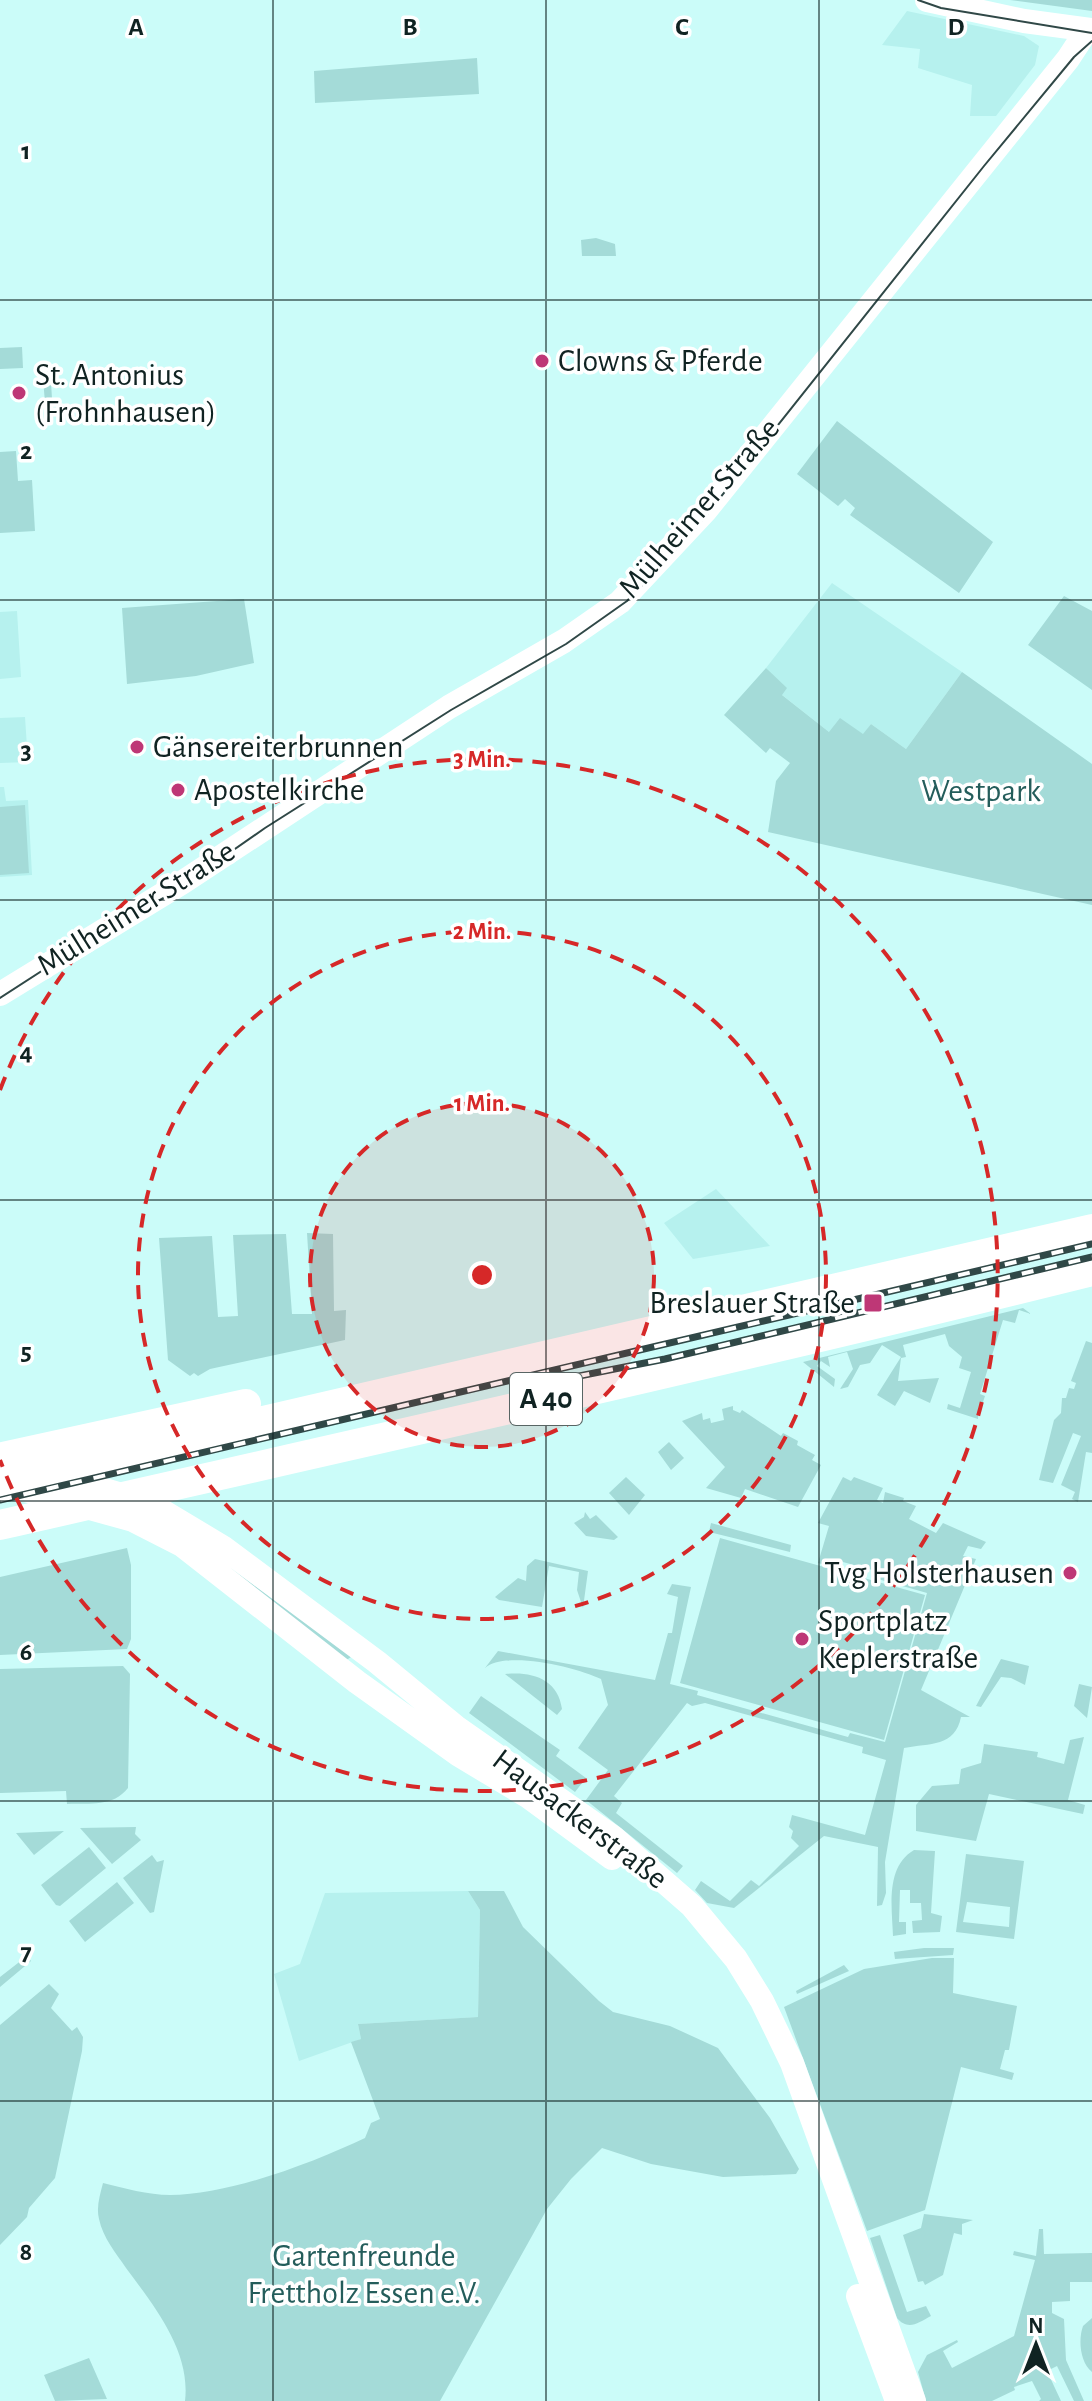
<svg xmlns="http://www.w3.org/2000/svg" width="1092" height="2401" font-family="'Alegreya Sans',sans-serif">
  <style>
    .built { fill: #b6f1ee }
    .green { fill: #a4dbd8; fill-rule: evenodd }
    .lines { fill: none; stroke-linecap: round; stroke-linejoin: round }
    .secondary { stroke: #fff; stroke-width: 24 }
    .motorway { stroke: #fff; stroke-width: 30 }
    .tram { stroke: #304847; stroke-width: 2 }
    .rail-casing { stroke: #304847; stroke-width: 7 }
    .rail { stroke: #fff; stroke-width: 4; stroke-dasharray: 12; stroke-linecap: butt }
    .grid { fill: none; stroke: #102322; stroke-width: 2; stroke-opacity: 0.55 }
    .ring { fill: none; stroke: #d62828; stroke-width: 4; stroke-dasharray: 14 10 }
    .poi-dot { fill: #be3776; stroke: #fff; stroke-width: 3 }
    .labels { text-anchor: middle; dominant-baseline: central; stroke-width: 7; stroke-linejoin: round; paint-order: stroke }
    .shield { fill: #fff; stroke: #586564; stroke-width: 2 }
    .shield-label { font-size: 30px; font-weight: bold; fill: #102322 }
    .poi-label { font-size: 32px; fill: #102322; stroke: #fff; text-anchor: start }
    .street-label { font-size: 32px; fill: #102322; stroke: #fff }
    .park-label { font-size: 32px; fill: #245d5b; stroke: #fff }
    .grid-label { font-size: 26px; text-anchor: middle; font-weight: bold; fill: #102322; stroke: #fff; stroke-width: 7; stroke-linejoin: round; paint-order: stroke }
    .centre { fill: #d62828; stroke: #fff; stroke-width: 4 }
    .ring-label { font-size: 24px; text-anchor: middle; font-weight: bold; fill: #d62828; stroke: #fff; stroke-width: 7; stroke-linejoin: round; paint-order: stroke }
  </style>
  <rect width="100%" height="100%" fill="#cbfcf9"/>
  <path class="built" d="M 907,11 L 1024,36 L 1039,46 L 1035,65 L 996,116 L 970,116 L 972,85 L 918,68 L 920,49 L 882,45 Z
    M 832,583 L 962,672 L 906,749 L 871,724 L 864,734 L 829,732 L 781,694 L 777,681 L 766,668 Z
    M 17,611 L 21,677 L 0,679 L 0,612 Z
    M 25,717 L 28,762 L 0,763 L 0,718 Z
    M 0,787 L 4,787 L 6,801 L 28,800 L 32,875 L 0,877 Z
    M 716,1189 L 770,1246 L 693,1259 L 664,1223 Z
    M 468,1891 L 480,1910 L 478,2017 L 358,2024 L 361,2039 L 299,2061 L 274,1974 L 300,1964 L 325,1893 Z"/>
  <path class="green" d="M 1010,0 L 1092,0 L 1092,11 Z
    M 477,58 L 479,94 L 315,103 L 314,71 Z
    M 596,238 L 615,244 L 616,256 L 582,256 L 581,240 Z
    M 22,347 L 23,368 L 0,369 L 0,348 Z
    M 50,366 L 53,415 L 46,415 L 42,366 Z
    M 837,421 L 993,542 L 959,593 L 850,515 L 855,508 L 845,499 L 838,506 L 797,474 Z
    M 16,451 L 18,481 L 32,480 L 35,531 L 0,533 L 0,452 Z
    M 1064,596 L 1092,611 L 1092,690 L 1028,645 Z
    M 244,599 L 254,663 L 196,676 L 127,684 L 122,608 Z
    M 766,668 L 787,688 L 782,695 L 829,732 L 840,718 L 863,734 L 871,724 L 906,749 L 962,672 L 1092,764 L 1092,905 L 768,832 L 776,781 L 790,763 L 770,748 L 766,753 L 724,715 Z
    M 25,805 L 29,873 L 0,875 L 0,807 Z
    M 307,1233 L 333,1234 L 334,1311 L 346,1310 L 345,1340 L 210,1369 L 198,1376 L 194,1373 L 190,1376 L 168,1360 L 159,1238 L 212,1236 L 218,1317 L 238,1316 L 233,1235 L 286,1234 L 292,1314 L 312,1314 Z
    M 1023,1308 L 1031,1314 L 1019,1310 L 1015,1323 L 1003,1320 L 980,1394 L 985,1396 L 982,1405 L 979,1404 L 978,1419 L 947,1409 L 948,1404 L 960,1408 L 971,1372 L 959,1368 L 962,1357 L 949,1346 L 945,1334 L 903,1345 L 906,1357 L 901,1358 L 898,1381 L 939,1378 L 930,1403 L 904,1391 L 895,1406 L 877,1395 L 901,1357 L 882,1345 L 870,1363 L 860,1365 L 848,1387 L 840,1389 L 853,1369 L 847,1352 L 828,1357 L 830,1367 L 821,1361 L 817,1366 L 835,1379 L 834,1387 L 803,1362 Z
    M 1086,1341 L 1092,1343 L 1092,1453 L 1086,1452 L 1078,1502 L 1072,1499 L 1075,1492 L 1061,1485 L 1081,1436 L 1073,1433 L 1053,1483 L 1039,1480 L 1054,1420 L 1061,1413 L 1062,1398 L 1066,1398 L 1069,1388 L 1074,1389 L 1076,1383 L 1071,1381 Z
    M 733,1406 L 733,1410 L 740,1413 L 742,1410 L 781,1436 L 783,1433 L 798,1441 L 797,1445 L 815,1455 L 812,1460 L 821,1465 L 798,1507 L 745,1489 L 741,1498 L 706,1488 L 725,1467 L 682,1421 L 702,1413 L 703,1420 L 710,1418 L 711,1423 L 724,1420 L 722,1409 Z
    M 669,1442 L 684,1458 L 671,1470 L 658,1452 Z
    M 626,1477 L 645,1495 L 629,1515 L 609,1493 Z
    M 843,1477 L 851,1481 L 854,1477 L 883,1488 L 877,1500 L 883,1503 L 885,1492 L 904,1498 L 903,1501 L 916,1506 L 909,1519 L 936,1533 L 943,1523 L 986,1542 L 981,1549 L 968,1546 L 963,1556 L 976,1559 L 921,1690 L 970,1717 L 961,1717 C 955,1747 930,1743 904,1748 L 885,1862 L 886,1893 L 882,1905 L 877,1906 L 878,1847 L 824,1836 L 734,1908 L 707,1903 L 695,1890 L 701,1881 L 730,1901 L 751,1880 L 759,1886 L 799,1846 L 791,1838 L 793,1831 L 789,1827 L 792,1815 L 865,1835 L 886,1760 L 862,1753 L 863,1747 L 705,1703 L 692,1706 L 687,1703 L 614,1796 L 622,1803 L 616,1813 L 683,1866 L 677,1873 L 586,1800 L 608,1770 L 578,1748 L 608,1705 L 601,1679 C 576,1667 506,1650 485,1668 L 498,1651 L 655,1680 L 668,1633 L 672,1633 L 678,1597 L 667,1594 L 672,1584 L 691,1587 L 670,1684 L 698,1691 L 697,1695 L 848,1737 L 850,1733 L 885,1742 L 927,1593 L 871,1577 L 872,1570 L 832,1559 L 829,1566 L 818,1563 L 829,1526 L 818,1523 Z
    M 585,1512 L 590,1519 L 596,1515 L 618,1537 L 614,1540 L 586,1536 L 574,1523 L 584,1517 Z
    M 711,1523 L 791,1545 L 790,1552 L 709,1532 Z
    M 720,1538 L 925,1595 L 884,1740 L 680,1683 Z
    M 127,1548 L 131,1565 L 131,1639 L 127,1649 L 0,1655 L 0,1577 Z
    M 207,1551 L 348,1653 L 351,1657 L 345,1661 Z
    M 535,1559 L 588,1571 L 583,1608 L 577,1590 L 579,1572 L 549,1566 L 542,1607 L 499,1600 L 495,1597 L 518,1578 L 526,1581 L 527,1566 Z
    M 1001,1659 L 1029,1666 L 1025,1685 L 1011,1678 L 1001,1677 L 981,1707 L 976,1706 Z
    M 123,1666 L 130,1674 L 128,1788 C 113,1807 90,1803 67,1804 L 66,1791 L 0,1793 L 0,1669 Z
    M 505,1674 C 532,1671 558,1679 562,1709 L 557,1715 Z
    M 1079,1684 L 1092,1687 L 1087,1718 L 1074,1706 Z
    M 481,1696 L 560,1750 L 556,1756 L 586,1778 L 575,1792 L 469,1713 Z
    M 1084,1737 L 1068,1800 L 1085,1805 L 1083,1814 L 989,1794 L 976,1841 L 916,1831 L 916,1805 L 932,1786 L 959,1784 L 961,1769 L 981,1763 L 984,1744 L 1038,1752 L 1037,1757 L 1064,1764 L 1070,1740 Z
    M 136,1827 L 135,1834 L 141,1840 L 112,1864 L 80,1828 Z
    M 64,1831 L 34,1855 L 16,1833 Z
    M 89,1847 L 106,1868 L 60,1906 L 56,1905 L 41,1885 Z
    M 914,1850 L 935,1851 L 931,1913 L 942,1916 L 940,1932 L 913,1933 L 912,1921 L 922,1920 L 921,1903 L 910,1903 L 910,1890 L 900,1890 L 899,1922 L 906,1922 L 906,1934 L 893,1936 C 892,1908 885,1867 914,1850 Z
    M 966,1854 L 1024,1861 L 1014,1939 L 956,1932 ZM 967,1902 L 1010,1907 L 1009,1927 L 963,1922 Z
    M 152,1855 L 157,1862 L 164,1860 L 154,1912 L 150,1913 L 123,1878 Z
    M 117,1882 L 134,1903 L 85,1942 L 69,1921 Z
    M 468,1891 L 504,1891 L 523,1927 L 599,2001 L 613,2012 L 670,2026 L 718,2048 L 770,2118 L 799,2169 L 796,2174 L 723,2177 L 651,2164 L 602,2148 L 571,2179 L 547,2209 L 440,2401 L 185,2401 C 191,2351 154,2306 126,2268 C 116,2253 103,2238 99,2219 C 96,2207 100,2195 103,2183 C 124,2188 148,2195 170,2195 C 229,2195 312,2163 365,2138 L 371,2123 L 380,2119 L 351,2042 L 361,2039 L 358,2024 L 478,2017 L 480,1910 Z
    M 924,1948 L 954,1948 L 953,1955 L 895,1959 L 894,1952 Z
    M 27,1956 L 31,1961 L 0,1987 L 0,1977 Z
    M 932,1958 L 954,1958 L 953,1993 L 1017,2006 L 1009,2050 L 1005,2050 L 1000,2069 L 1014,2073 L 1012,2080 L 961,2067 L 925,2210 L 867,2231 L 784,2007 L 864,1969 Z
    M 844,1965 L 849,1971 L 797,1994 L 796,1991 Z
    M 49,1984 L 59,1994 L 51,2008 L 72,2031 L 77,2027 L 83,2037 L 82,2051 L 55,2178 L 29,2208 L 27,2217 L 0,2245 L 0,2025 Z
    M 924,2214 L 973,2220 L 962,2224 L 962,2235 L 954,2233 L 943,2275 L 925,2285 L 923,2281 L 918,2282 L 903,2235 L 921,2228 Z
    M 1039,2229 L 1043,2229 L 1044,2254 L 1092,2253 L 1092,2282 L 1070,2282 L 1070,2301 L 1052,2302 L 1052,2313 L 1064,2319 L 1066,2360 L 1084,2401 L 1074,2401 L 1057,2366 L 1047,2371 L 1061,2401 L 1039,2401 L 1041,2399 L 1032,2381 L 1014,2387 L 1015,2390 L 992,2401 L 926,2401 L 918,2372 L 927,2355 L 957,2340 L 958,2342 L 943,2351 L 952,2368 L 1014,2336 L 1035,2260 L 1013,2255 L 1014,2251 L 1036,2256 Z
    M 880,2235 L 907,2312 L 926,2306 L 931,2316 C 918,2323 908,2331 897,2318 L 870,2238 Z
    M 1092,2318 L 1092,2372 C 1080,2362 1078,2340 1083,2326 Z
    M 89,2358 L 107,2399 L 55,2401 L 44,2375 Z"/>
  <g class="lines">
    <path class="secondary" d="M 927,0 L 1024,21 L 1092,30
      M 0,994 L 183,882 L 449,707 L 564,641 L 620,602 L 706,510 L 1068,59 L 1087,30
      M 47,1473 L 149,1503 L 224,1548 L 377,1662 L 456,1727 L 613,1837 L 692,1906 L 736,1959 L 762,2001 L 792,2063 L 914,2401
      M 0,1483 L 133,1520 L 182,1545 L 357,1682 L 459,1755 L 529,1797 L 612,1858
      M 858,2296 L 897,2401"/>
    <path class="motorway" d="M 3,1457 L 246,1404
      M 0,1482 L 1092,1229
      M 0,1525 C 364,1442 729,1361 1092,1271"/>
    <path class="tram" d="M 918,0 L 941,8 L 1092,33
      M 0,998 L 102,932 L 169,895 L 265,828 L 451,710 L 566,644 L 627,601 L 696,528 L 984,166 L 1074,57 L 1092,41"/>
    <defs>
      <path id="rail" d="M 554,1381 L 665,1359 L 1092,1257
        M 0,1500 L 1092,1244"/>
    </defs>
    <use href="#rail" class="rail-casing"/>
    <use href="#rail" class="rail"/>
  </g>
  <path class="grid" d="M 273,0 L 273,2401M 546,0 L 546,2401M 819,0 L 819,2401M 0,300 L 1092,300M 0,600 L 1092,600M 0,900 L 1092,900M 0,1200 L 1092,1200M 0,1501 L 1092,1501M 0,1801 L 1092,1801M 0,2101 L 1092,2101"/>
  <circle cx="482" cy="1275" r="172" fill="#d62828" fill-opacity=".12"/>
  <g class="ring">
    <circle cx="482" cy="1275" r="172"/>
    <circle cx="482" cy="1275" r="344"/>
    <path d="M0 1090A516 516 0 1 1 0 1460"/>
  </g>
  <g class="poi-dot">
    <circle cx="542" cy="361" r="8"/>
    <circle cx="19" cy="393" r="8"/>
    <circle cx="137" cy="747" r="8"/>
    <circle cx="178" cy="790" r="8"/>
    <rect x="863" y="1293" width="20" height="20" rx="4"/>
    <circle cx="1070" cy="1573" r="8"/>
    <circle cx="802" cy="1639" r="8"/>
  </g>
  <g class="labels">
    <rect class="shield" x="510" y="1373" width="72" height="52" rx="6"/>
    <g class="shield-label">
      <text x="546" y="1399">A 40</text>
    </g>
    <g class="poi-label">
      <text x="558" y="361">Clowns &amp; Pferde</text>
      <text x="35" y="375">St. Antonius<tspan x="35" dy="37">(Frohnhausen)</tspan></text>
      <text x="153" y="747">Gänsereiterbrunnen</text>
      <text x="194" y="790">Apostelkirche</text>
      <text x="855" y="1303" text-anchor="end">Breslauer Straße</text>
      <text x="1054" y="1573" text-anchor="end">Tvg Holsterhausen</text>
      <text x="818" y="1621">Sportplatz<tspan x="818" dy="37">Keplerstraße</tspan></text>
    </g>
    <g class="street-label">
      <text transform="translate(699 508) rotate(-49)">Mülheimer Straße</text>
      <text transform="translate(136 908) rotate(-32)">Mülheimer Straße</text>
      <text transform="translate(580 1819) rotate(37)">Hausackerstraße</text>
    </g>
    <g class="park-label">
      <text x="981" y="791">Westpark</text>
      <text x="364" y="2256">Gartenfreunde<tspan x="364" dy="37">Frettholz Essen e.V.</tspan></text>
    </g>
  </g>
  <g class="grid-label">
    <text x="136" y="35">A</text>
    <text x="410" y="35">B</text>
    <text x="682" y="35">C</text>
    <text x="956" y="35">D</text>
    <text x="26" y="159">1</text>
    <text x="26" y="459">2</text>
    <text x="26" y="759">3</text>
    <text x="26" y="1060">4</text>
    <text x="26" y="1360">5</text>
    <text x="26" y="1660">6</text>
    <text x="26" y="1960">7</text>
    <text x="26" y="2260">8</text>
  </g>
  <circle cx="482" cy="1275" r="12" class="centre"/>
  <g class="ring-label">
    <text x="482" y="767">3 Min.</text>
    <text x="482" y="939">2 Min.</text>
    <text x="482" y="1111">1 Min.</text>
  </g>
  <g transform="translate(1036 2345)" stroke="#ffffff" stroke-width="6" paint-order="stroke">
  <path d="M0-6L14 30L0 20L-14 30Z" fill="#102322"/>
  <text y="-12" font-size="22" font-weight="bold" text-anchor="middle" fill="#102322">N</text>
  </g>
</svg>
